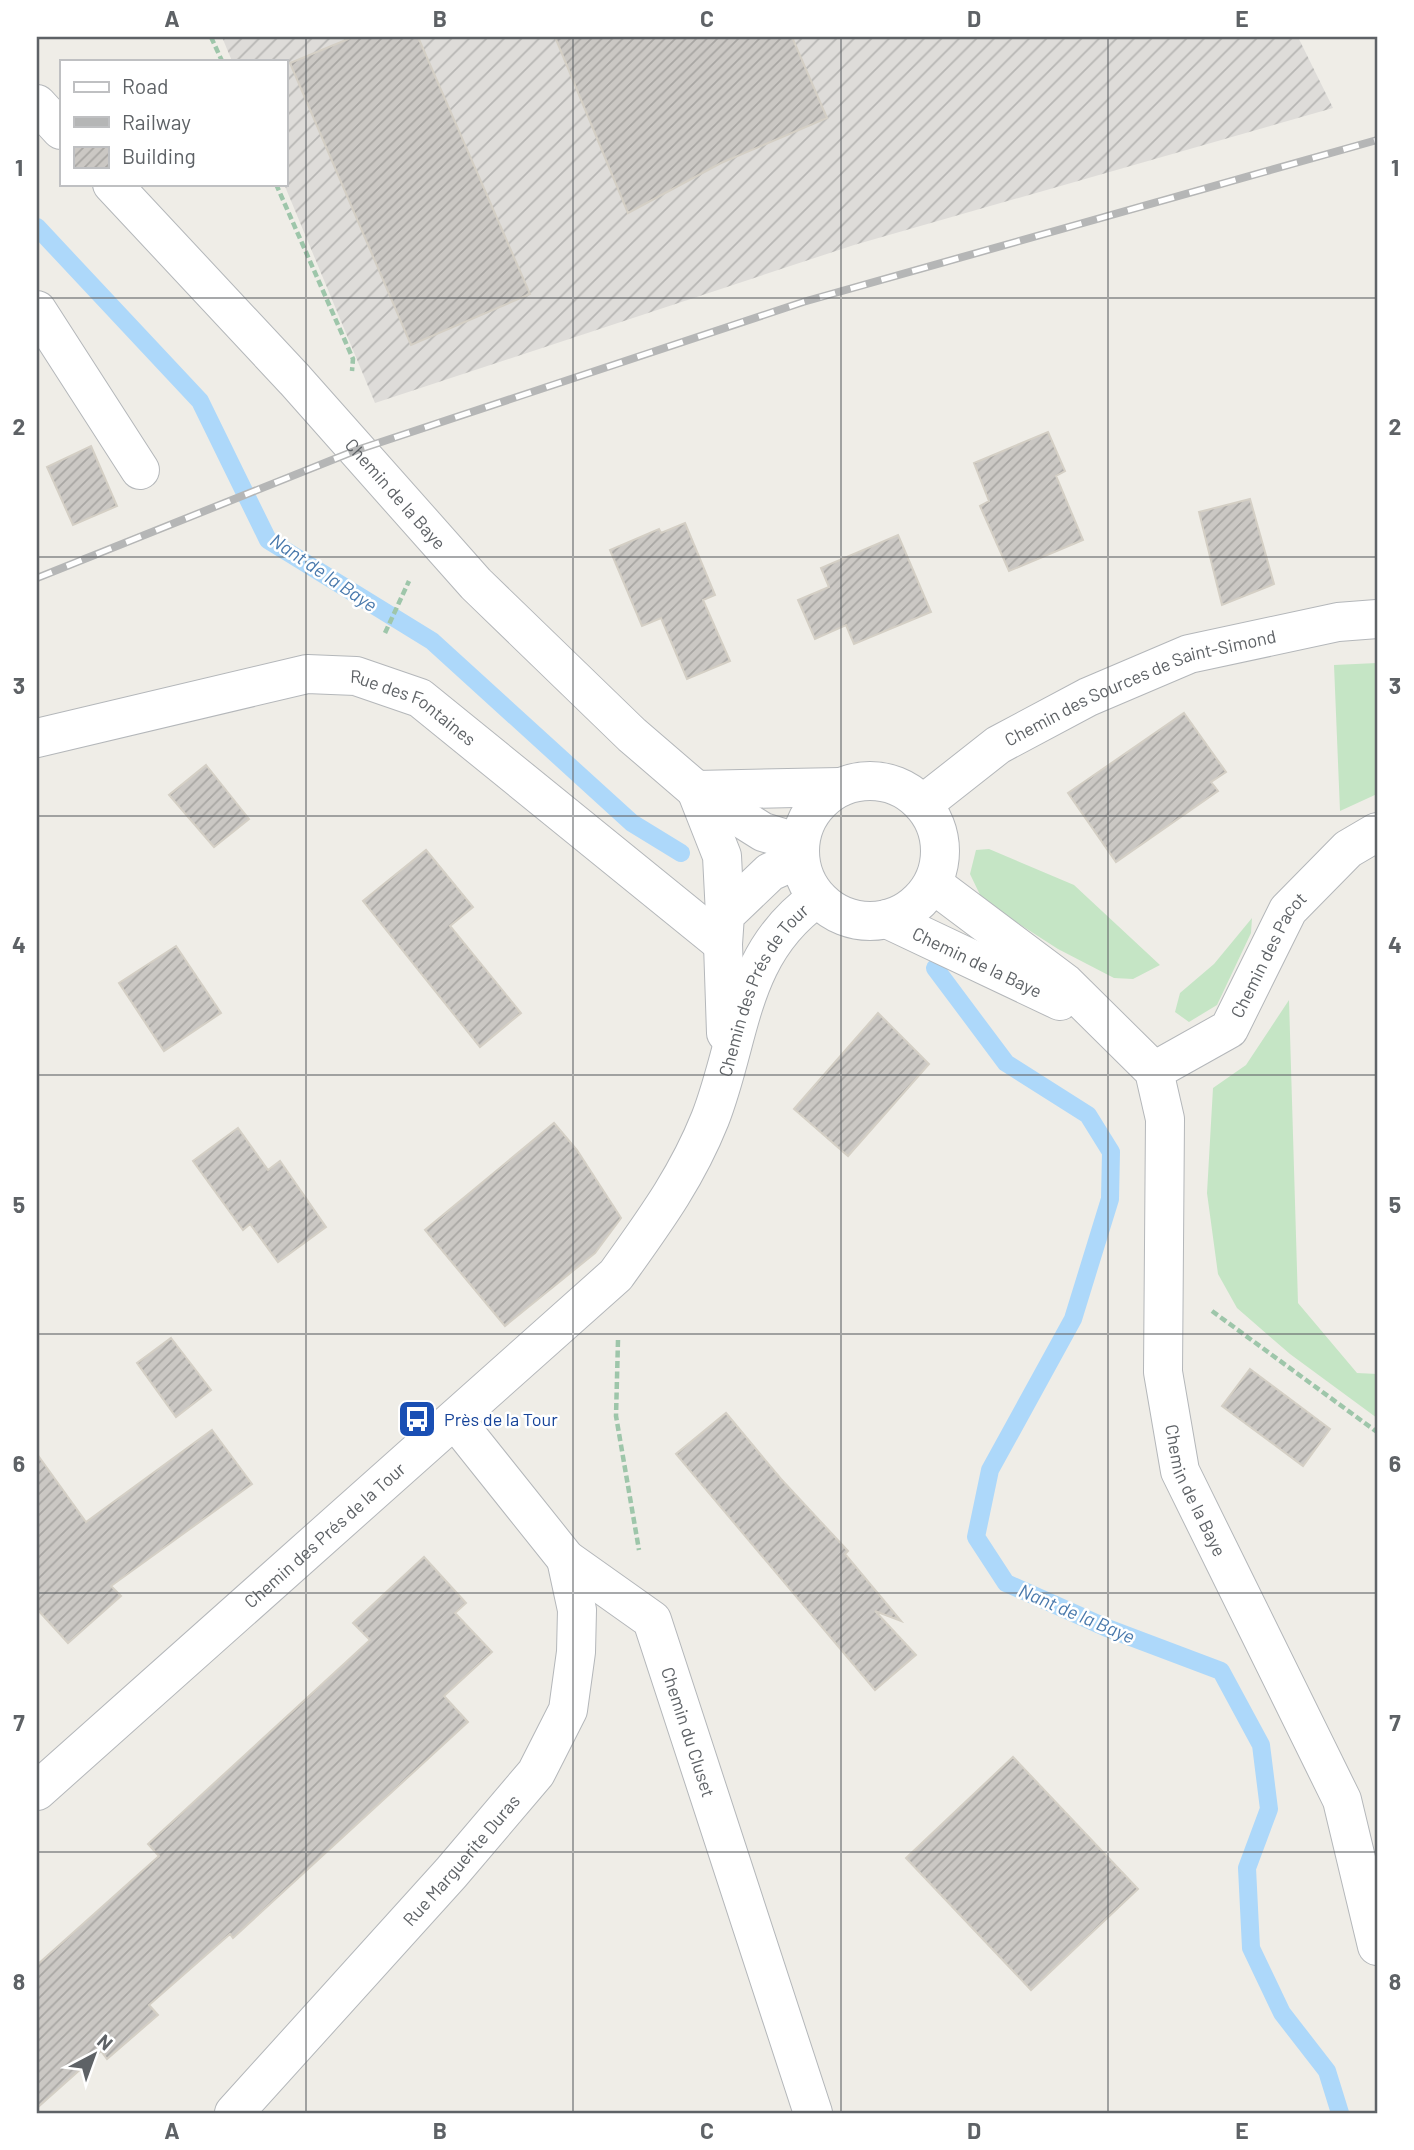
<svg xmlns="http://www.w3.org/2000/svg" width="1414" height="2150" font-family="Barlow,sans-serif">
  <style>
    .industrial { fill: url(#industrial-furrows) }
    .grass { fill: #c5e5c5 }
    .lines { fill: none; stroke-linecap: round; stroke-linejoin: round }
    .stream { stroke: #add8fa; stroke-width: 18 }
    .building { fill: url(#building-hatch); stroke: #d4cfc5; stroke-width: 2 }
    .minor-casing { stroke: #b4b7ba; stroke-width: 40 }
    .path { stroke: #9ec6aa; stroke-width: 4.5; stroke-dasharray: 7 3.5; stroke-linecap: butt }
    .minor { stroke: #fff; stroke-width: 38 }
    .rail-casing { stroke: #b5b6b6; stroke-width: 8 }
    .rail { stroke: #fff; stroke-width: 5; stroke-dasharray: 16; stroke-linecap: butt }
    .grid { fill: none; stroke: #5e6266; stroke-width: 2; stroke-opacity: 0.55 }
    .labels { text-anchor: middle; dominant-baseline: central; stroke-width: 5; stroke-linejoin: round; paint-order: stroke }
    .street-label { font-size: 18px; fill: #5e6266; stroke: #fff }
    .transit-label { font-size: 18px; fill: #164399; stroke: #fff; text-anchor: start }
    .water-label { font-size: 19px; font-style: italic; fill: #4979ac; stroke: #fff }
    .neatline { fill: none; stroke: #5e6266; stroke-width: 2.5 }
    .grid-label { font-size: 23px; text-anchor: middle; font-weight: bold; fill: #5e6266 }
  </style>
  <defs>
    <pattern id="industrial-furrows" width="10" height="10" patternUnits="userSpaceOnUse" patternTransform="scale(1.75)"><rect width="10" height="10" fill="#dedcd9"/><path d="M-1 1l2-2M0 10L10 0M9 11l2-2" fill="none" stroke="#b7b6b4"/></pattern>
    <pattern id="building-hatch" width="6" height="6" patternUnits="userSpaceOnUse" patternTransform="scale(1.75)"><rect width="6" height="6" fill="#cbc8c4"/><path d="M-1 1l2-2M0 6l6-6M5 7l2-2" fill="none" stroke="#a8a6a3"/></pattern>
  </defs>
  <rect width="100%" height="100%" fill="#efede7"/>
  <path class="industrial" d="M 222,37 L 1298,37 L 1333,108 L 854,245 L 375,403 L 284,184 L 285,61 L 232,61 Z"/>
  <path class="grass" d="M 1377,663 L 1377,794 L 1340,811 L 1334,665 Z
    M 989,849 L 1074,885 L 1160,965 L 1133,979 L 1114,978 L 1058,949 L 983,901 L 970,874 L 976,850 Z
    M 1252,918 L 1251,933 L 1217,1005 L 1189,1022 L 1175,1012 L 1180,993 L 1214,964 Z
    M 1289,1000 L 1298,1303 L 1357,1373 L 1377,1374 L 1377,1418 L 1290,1354 L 1237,1308 L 1218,1274 L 1207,1193 L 1213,1088 L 1246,1065 Z"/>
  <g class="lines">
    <path class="stream" d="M 37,227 L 200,401 L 268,540 L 432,641 L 632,823 L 681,853
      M 935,968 L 1006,1063 L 1088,1115 L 1111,1152 L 1110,1199 L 1073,1319 L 990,1470 L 976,1537 L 1006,1583 L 1107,1628 L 1221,1671 L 1261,1745 L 1269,1809 L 1247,1868 L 1251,1948 L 1282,2013 L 1327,2071 L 1340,2113"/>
  </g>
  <path class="building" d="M 353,37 L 418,37 L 530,294 L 411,345 L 290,63 Z
    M 555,37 L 792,37 L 827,118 L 721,163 L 628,213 Z
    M 1048,432 L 1065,471 L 1056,476 L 1083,540 L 1009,571 L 980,506 L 989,501 L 974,463 Z
    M 91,446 L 117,506 L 73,525 L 47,467 Z
    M 1250,499 L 1274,584 L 1222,605 L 1199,512 Z
    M 685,523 L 715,595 L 703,600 L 730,661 L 687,679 L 661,618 L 642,626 L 610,550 L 659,529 L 661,533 Z
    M 898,535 L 931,612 L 854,644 L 846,625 L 815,639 L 798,600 L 829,587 L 821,568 Z
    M 1184,713 L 1226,772 L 1211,782 L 1218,791 L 1116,862 L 1068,793 Z
    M 206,765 L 249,819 L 214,847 L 169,795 Z
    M 426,850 L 473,907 L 450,926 L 521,1013 L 480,1047 L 363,901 Z
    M 176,946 L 221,1013 L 164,1051 L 119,983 Z
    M 878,1013 L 929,1064 L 848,1156 L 794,1109 Z
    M 554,1123 L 577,1150 L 621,1218 L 595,1253 L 505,1326 L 425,1230 Z
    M 238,1128 L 268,1170 L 280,1161 L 326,1227 L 278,1262 L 250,1224 L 243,1230 L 193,1161 Z
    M 171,1338 L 211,1390 L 176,1417 L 137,1363 Z
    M 1250,1369 L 1330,1429 L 1303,1466 L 1222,1406 Z
    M 726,1413 L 781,1479 L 848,1551 L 845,1554 L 901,1621 L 875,1611 L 916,1655 L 875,1690 L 676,1454 Z
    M 212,1430 L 252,1484 L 111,1586 L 121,1596 L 68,1643 L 37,1609 L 37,1454 L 86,1522 Z
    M 424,1557 L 466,1603 L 455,1613 L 492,1652 L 444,1696 L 468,1722 L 233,1938 L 230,1934 L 149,2005 L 158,2015 L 107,2059 L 101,2051 L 37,2108 L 37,1965 L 159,1856 L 148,1844 L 370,1640 L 353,1623 Z
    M 1013,1757 L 1138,1889 L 1031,1990 L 906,1858 Z"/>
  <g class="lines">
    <defs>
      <g id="minor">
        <path d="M 37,104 L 61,130"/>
        <path id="s1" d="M 112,184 L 295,380 L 476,584 L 632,735 L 696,790 L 763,832 L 799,843"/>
        <path d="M 37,310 L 140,470"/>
        <path id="s2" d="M 37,738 L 307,674 L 356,676 L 420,698 L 723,944"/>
        <circle cx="870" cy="851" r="70"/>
        <path d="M 696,790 L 840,787"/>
        <path d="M 696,790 L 722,856 L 725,915"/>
        <path id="s3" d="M 923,804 L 998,745 L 1088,697 L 1189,654 L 1338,622 L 1377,619"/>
        <path id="s4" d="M 933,884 L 1065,983 L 1154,1071 L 1165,1119 L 1163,1372 L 1180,1471 L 1342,1800 L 1377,1946"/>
        <path id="s5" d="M 887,919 L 1060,1001"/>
        <path d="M 726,1033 L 723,944 L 725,915 L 770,872 L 799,859"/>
        <path id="s6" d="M 1154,1071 L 1229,1029 L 1288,910 L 1348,849 L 1377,832"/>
        <path id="s7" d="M 455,1420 L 566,1559 L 652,1620 L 813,2113"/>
        <path id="s8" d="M 37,1791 L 616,1275 C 653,1223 686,1179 710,1119 C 742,1037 738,954 817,898"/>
        <path id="s9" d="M 234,2113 L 451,1873 L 536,1773 L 568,1710 L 576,1652 L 577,1610 L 566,1559"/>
      </g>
    </defs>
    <use href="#minor" class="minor-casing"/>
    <path class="path" d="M 211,37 L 222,61
      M 276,184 L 353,359 L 352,371
      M 385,633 L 409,581
      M 1212,1311 L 1377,1432
      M 618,1340 L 616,1416 L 639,1550"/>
    <use href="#minor" class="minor"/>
    <defs>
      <path id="rail" d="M 37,578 L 357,450 L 803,302 L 1377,140"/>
    </defs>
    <use href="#rail" class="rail-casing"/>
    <use href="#rail" class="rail"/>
  </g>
  <path class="grid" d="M 306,37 L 306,2113M 573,37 L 573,2113M 841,37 L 841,2113M 1108,37 L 1108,2113M 37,298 L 1377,298M 37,557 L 1377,557M 37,816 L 1377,816M 37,1075 L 1377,1075M 37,1334 L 1377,1334M 37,1593 L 1377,1593M 37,1852 L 1377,1852"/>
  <defs>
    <symbol id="bus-square" viewBox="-11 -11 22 22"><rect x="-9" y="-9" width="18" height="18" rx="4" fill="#1a4fb4" stroke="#fff"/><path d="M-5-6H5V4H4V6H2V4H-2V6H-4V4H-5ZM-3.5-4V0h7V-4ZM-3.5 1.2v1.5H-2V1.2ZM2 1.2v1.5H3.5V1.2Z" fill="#fff"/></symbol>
  </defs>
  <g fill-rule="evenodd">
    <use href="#bus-square" x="395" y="1397" width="44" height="44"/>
  </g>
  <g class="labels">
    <g class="street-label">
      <text stroke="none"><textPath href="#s1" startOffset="420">Chemin de la Baye</textPath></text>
      <text stroke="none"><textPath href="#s3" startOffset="250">Chemin des Sources de Saint-Simond</textPath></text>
      <text stroke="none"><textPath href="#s2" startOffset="392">Rue des Fontaines</textPath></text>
      <text stroke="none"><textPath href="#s6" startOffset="170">Chemin des Pacot</textPath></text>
      <text stroke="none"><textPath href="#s5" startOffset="100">Chemin de la Baye</textPath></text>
      <text stroke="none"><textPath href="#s8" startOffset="1099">Chemin des Prés de Tour</textPath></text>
      <text stroke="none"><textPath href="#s4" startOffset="716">Chemin de la Baye</textPath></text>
      <text stroke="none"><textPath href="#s8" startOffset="385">Chemin des Prés de la Tour</textPath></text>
      <text stroke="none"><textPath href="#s7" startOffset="401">Chemin du Cluset</textPath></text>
      <text stroke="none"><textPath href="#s9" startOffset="340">Rue Marguerite Duras</textPath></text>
    </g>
    <g class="transit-label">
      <text x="444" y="1419">Près de la Tour</text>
    </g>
    <g class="water-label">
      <text transform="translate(324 572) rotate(34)">Nant de la Baye</text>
      <text transform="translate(1077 1613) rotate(23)">Nant de la Baye</text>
    </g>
  </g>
  <rect width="1414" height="2150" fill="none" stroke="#ffffff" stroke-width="77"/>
  <rect x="60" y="60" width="228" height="126" fill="#ffffff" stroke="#bfc0c2" stroke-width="2"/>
  <rect x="74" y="82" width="35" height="10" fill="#ffffff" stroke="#bfc0c2" stroke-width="2"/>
  <text x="122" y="94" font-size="21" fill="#5e6266">Road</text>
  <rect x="74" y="117" width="35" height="10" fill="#b5b6b6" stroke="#bfc0c2" stroke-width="2"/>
  <text x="122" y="130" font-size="21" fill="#5e6266">Railway</text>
  <rect x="74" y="147" width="35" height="21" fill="url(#building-hatch)" stroke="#bfc0c2" stroke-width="2"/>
  <text x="122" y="164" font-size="21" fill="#5e6266">Building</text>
  <g transform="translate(94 2055) rotate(41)" stroke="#ffffff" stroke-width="5" paint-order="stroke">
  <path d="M0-5L12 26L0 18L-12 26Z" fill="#5e6266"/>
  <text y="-10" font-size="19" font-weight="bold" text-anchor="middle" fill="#5e6266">N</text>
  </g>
  <rect x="38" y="38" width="1338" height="2074" class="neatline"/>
  <g class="grid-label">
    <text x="172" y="27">A</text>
    <text x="440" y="27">B</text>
    <text x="707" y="27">C</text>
    <text x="974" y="27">D</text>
    <text x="1242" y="27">E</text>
    <text x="19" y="176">1</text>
    <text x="1395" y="176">1</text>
    <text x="19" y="435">2</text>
    <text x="1395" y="435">2</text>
    <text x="19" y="694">3</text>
    <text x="1395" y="694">3</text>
    <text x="19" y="953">4</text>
    <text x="1395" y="953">4</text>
    <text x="19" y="1213">5</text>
    <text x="1395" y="1213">5</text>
    <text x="19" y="1472">6</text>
    <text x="1395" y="1472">6</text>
    <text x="19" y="1731">7</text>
    <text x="1395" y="1731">7</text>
    <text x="19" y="1990">8</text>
    <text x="1395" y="1990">8</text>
    <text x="172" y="2139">A</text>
    <text x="440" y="2139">B</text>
    <text x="707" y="2139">C</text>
    <text x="974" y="2139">D</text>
    <text x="1242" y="2139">E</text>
  </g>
</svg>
